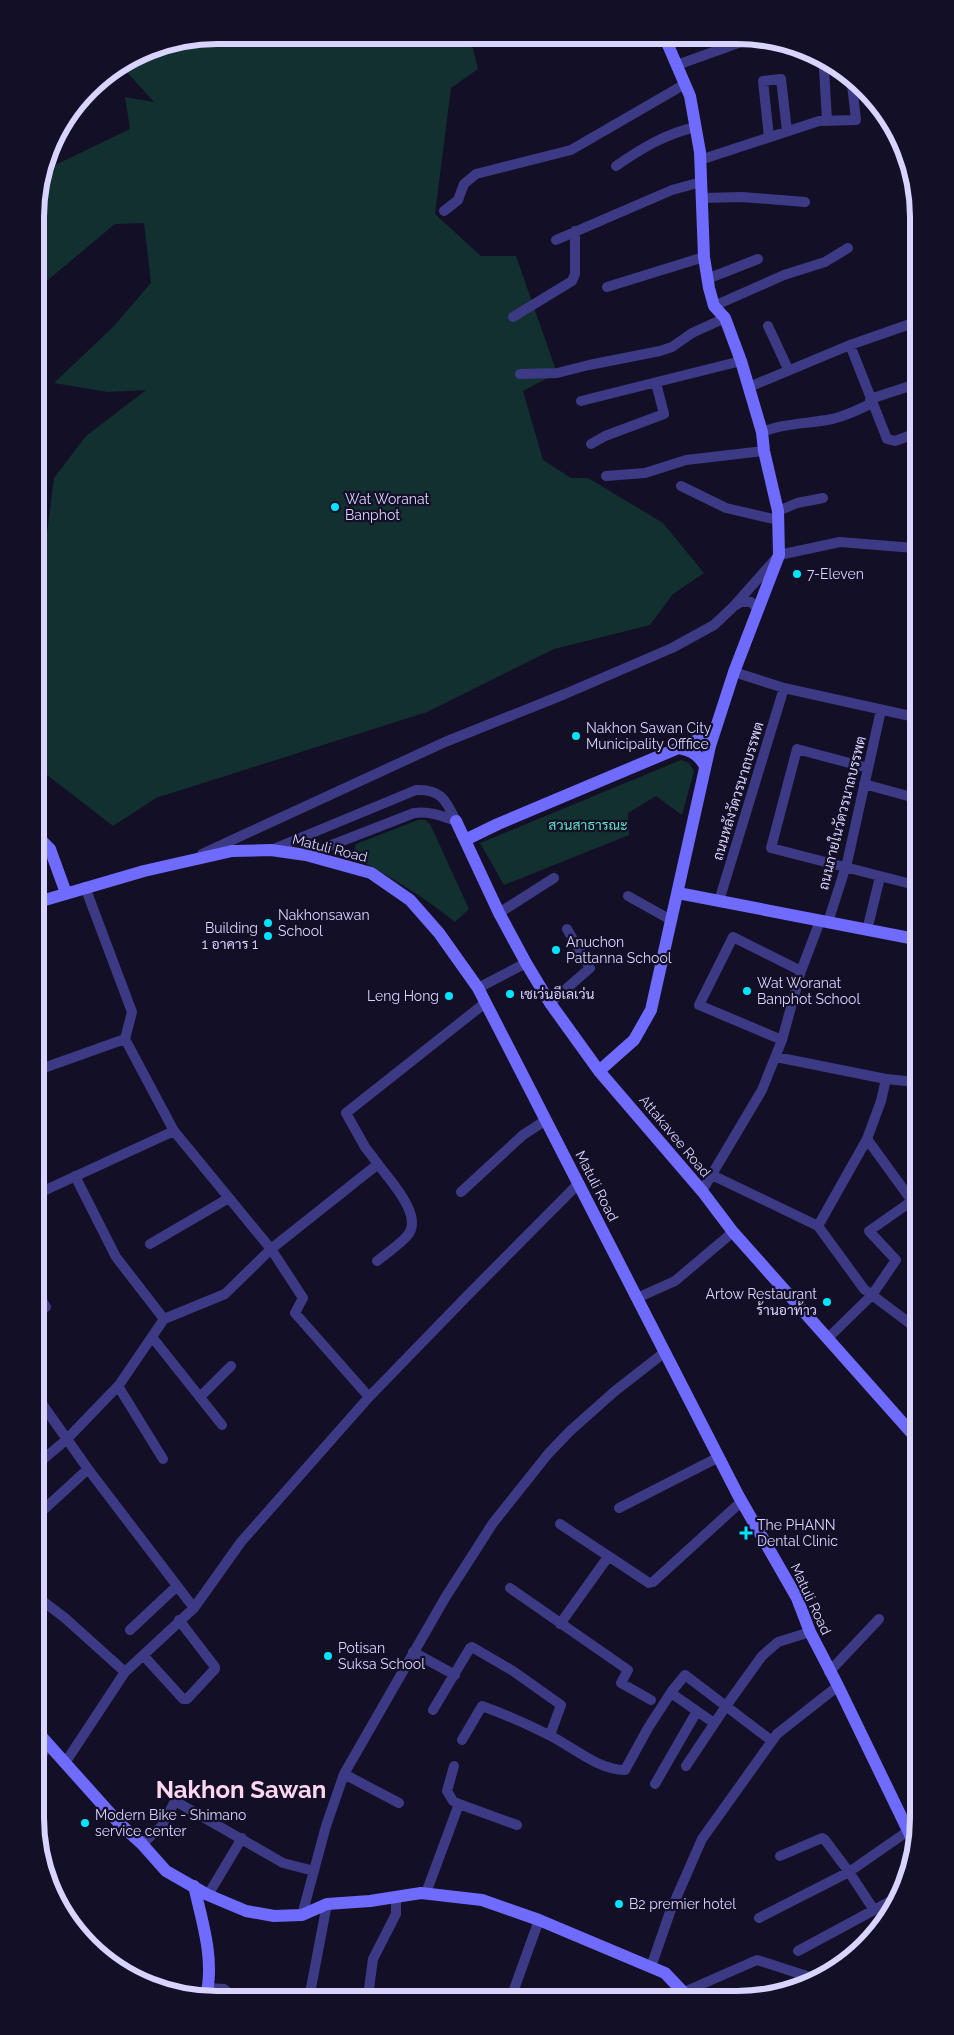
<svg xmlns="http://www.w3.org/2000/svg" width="954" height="2035" font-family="Raleway,Sarabun,sans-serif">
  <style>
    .green { fill: #12302f }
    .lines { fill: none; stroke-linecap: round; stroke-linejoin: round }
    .street { stroke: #3d3a85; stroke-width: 10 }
    .secondary { stroke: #6f6bff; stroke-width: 12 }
    .poi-dot { fill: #00e5ff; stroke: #130f26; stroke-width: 2 }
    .labels { text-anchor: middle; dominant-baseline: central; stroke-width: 4.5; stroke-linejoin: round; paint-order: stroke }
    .poi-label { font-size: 14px; fill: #d9d4ff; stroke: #130f26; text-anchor: start }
    .street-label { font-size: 14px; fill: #d9d4ff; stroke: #130f26 }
    .park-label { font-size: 14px; fill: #5fe0c0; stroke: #130f26 }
    .town-label { font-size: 24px; font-weight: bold; fill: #ffd6f0; stroke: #130f26 }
    .rim { fill: none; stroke: #d9d4ff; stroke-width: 6 }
  </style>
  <rect width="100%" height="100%" fill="#130f26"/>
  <path class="green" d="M 217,35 L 470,37 L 478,69 L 451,88 L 435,214 L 481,256 L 516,256 L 557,373 L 523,391 L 543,460 L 571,478 L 588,478 L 663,523 L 704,573 L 673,594 L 650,625 L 554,649 L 427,712 L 156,798 L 113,826 L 38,768 L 37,593 L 40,588 L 54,478 L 86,436 L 146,390 L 108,392 L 54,383 L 112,328 L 151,283 L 144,223 L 115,224 L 36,290 L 35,205 L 46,167 L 51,167 L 130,129 L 125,97 L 154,102 L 125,70 C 142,51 152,40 178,52 L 192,40 Z
    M 681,760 L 689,763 L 694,771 L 682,815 L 656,796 L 628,813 L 629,835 L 504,885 L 480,843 Z
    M 418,820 L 425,820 L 430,824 L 469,909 L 455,922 C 425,898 393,878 359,860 C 356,854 354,850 356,844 Z"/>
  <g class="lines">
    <path class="street" d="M 677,65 L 741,42
      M 827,120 L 824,69 L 839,68
      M 769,137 L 763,81 L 781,79 L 787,131
      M 700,160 L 819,121 L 856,120 L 851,76
      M 616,166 C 642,148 665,134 696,127
      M 702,198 L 742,197 L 805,202
      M 444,211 L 458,200 L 464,184 L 476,174 L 571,150 L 685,84
      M 556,240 L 672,190 L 701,182
      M 707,279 L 758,259
      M 607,287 L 704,257
      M 714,306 L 784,275 L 825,262 L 848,248
      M 513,317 L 572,281 L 575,274 L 575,231
      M 768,326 L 788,369
      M 850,345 L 887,439 L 895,441 L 914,434
      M 520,374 L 557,373 L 589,365 L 660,351 L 672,347 L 692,333 L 725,318
      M 749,387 L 850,345 L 913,323
      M 870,399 L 913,385
      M 581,401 L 741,361
      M 762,432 C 784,423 808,424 832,419 C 846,416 858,410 872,403
      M 591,444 L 605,436 L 664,414 L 656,383
      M 606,476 L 645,473 L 686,460 L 764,451
      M 681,486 L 726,508 L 778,520
      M 778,511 L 797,503 L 823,498
      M 736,605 L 741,602 L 751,602 L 757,608 L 757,613
      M 734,672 L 784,688 L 915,717
      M 868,768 L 797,749 L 771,848 L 915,885
      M 864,784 L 915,798
      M 271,850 L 416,790 C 442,789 446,801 456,821
      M 202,854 L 445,742 L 565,694 L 672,648 L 714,625 L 733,607 L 779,555 L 840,542 L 914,548
      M 306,855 L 414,813 C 430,811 442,816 456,821
      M 85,887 L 132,1012 L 125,1039 L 174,1131 L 271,1249 L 303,1298 L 295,1313 L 369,1397
      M 628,896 L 671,920
      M 719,901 L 784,688
      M 499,913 L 554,878
      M 828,922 L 847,863 L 881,710
      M 869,922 L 880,877
      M 478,988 L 526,963
      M 550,1003 L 590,968 L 567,929
      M 782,1040 L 699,1005 L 733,937 L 801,971
      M 776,1057 L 886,1079 L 916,1082
      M 38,1070 L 125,1039
      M 712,1175 L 818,1226 L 864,1289 L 912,1325 L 917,1327
      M 75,1176 L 116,1257 L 164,1319
      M 702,1191 L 762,1090 L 782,1040 L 801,971 L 820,921
      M 461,1192 L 523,1135 L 546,1120
      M 39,1193 L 174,1131
      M 818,1226 L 867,1139
      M 150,1244 L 229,1198
      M 377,1261 C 387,1253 399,1245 407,1236 C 425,1216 389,1180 378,1164
      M 39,1296 L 46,1307
      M 637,1298 L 675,1281 L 733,1232
      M 152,1337 L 222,1425
      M 827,1339 L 872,1295 L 896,1260 L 869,1231 L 912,1201 L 867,1139 L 881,1101 L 886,1079
      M 118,1386 L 163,1459
      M 200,1397 L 231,1366
      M 40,1401 L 88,1469 L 194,1608
      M 40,1462 L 66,1440 L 119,1385 L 164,1319 L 225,1294 L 271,1249 L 378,1164 L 365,1147 L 346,1113 L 485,1003
      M 619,1508 L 719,1457
      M 40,1513 L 88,1469
      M 560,1524 L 649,1583 L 653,1582 L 742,1501
      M 510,1588 L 628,1670 L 621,1683 L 651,1700
      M 40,1599 L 65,1618 L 125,1672
      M 560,1624 L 608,1557
      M 130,1630 L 177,1586
      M 413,1652 L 455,1675
      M 143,1655 L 183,1699 L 187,1699 L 215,1669 L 215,1667 L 179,1620
      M 829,1672 L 879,1619
      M 671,1693 L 714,1723
      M 433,1710 L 470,1648 L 472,1647 L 513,1671 L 561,1705 L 550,1735
      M 462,1740 L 482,1706 C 504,1714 527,1724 549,1735 C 573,1747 598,1770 625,1770 L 648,1728 L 672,1691 L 685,1675 L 772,1741
      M 41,1757 L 48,1744
      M 65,1763 L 125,1672 L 194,1608 L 241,1542 L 369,1397 L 467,1296 L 579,1183
      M 913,1765 L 918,1762
      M 686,1766 L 726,1706 L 762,1656 L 778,1642 L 810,1632
      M 344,1774 L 399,1803
      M 655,1784 L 697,1711
      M 459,1804 L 517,1825
      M 142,1844 L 162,1826 L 175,1801 L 283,1863 L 314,1871
      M 780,1856 L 822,1838 L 825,1840 L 849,1872 L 874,1910 L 901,1895
      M 426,1893 L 459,1804 L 453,1801 L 447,1791 L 454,1766
      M 208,1895 L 242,1838
      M 302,1915 L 326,1826 L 344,1774 L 445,1598 L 493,1523 L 548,1454 L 570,1431 L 615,1391 L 665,1352
      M 759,1918 L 849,1872 L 908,1831
      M 798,1951 L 874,1910
      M 651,1967 L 670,1912 L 702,1839 L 777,1734 L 838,1686
      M 208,1988 L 224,1989 L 232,1996
      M 311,1988 L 327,1904
      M 684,1992 L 757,1960 L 816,1979
      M 512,1995 L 539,1920
      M 368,1996 L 373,1959 L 396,1914 L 396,1897"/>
    <path class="secondary" d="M 678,748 C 692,751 698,754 705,766
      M 456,821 L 499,913 L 526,963 L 550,1003 L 599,1071 L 702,1191 L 733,1232 L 917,1439
      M 38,837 L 50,849 L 66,893
      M 465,840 L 498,824 L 714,733
      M 678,893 L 915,939
      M 38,902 L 144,871 L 232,851 L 271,850 L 306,855 L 371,873 L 410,900 L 439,933 L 478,988 L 738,1495 L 797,1598 L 810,1632 L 838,1686 L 915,1845
      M 599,1071 L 634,1040 L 651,1010 L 710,746 L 734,672 L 779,555 L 778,511 L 764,451 L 762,432 L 741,361 L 725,318 L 714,306 L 709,288 L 704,257 L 700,152 L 690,96 L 665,38
      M 41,1736 L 118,1822 L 142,1844 L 166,1871 L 208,1895 L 246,1911 L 274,1916 L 302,1915 L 327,1904 L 370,1901 L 421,1893 L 482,1900 L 539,1920 L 665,1973 L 685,1994
      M 194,1886 C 202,1921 215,1960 206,1996"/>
  </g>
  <g class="poi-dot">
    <circle cx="335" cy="507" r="5"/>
    <circle cx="797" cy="574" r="5"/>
    <circle cx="576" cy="736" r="5"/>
    <circle cx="268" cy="923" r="5"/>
    <circle cx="268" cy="936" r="5"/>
    <circle cx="556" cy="950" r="5"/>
    <circle cx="747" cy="991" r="5"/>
    <circle cx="510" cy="994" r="5"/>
    <circle cx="449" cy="996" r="5"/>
    <circle cx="827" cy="1302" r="5"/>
    <path d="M743.5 1525.5h5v5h5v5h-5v5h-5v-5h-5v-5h5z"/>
    <circle cx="328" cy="1656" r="5"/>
    <circle cx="85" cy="1823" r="5"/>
    <circle cx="619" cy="1904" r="5"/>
  </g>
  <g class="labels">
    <g class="poi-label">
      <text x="345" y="499">Wat Woranat<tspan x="345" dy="16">Banphot</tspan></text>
      <text x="807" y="574">7-Eleven</text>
      <text x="586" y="728">Nakhon Sawan City<tspan x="586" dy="16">Municipality Offfice</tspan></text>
      <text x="278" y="915">Nakhonsawan<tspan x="278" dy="16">School</tspan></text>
      <text x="258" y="928" text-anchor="end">Building<tspan x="258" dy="16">1 อาคาร 1</tspan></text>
      <text x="566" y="942">Anuchon<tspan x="566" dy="16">Pattanna School</tspan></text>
      <text x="757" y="983">Wat Woranat<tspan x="757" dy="16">Banphot School</tspan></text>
      <text x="520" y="994">เซเว่นอีเลเว่น</text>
      <text x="439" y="996" text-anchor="end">Leng Hong</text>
      <text x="817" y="1294" text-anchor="end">Artow Restaurant<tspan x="817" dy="16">ร้านอาท้าว</tspan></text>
      <text x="757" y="1525">The PHANN<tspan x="757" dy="16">Dental Clinic</tspan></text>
      <text x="338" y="1648">Potisan<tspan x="338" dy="16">Suksa School</tspan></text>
      <text x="95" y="1815">Modern Bike - Shimano<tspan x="95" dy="16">service center</tspan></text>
      <text x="629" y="1904">B2 premier hotel</text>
    </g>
    <g class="street-label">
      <text transform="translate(738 791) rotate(-73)">ถนนหลังวัดวรนาถบรรพต</text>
      <text transform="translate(842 813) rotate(-76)">ถนนภายในวัดวรนาถบรรพต</text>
      <text transform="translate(330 848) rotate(14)">Matuli Road</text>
      <text transform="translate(675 1136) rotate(50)">Attakavee Road</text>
      <text transform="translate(597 1186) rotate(63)">Matuli Road</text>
      <text transform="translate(811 1599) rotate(65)">Matuli Road</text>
    </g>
    <g class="park-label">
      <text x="588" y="825">สวนสาธารณะ</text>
    </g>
    <g class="town-label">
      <text x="241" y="1789">Nakhon Sawan</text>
    </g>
  </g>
  <path d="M0 0H954V2035H0ZM217 44H737A173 173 0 0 1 910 217V1818A173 173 0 0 1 737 1991H217A173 173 0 0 1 44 1818V217A173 173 0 0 1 217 44Z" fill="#130f26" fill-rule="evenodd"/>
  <path class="rim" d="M217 44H737A173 173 0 0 1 910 217V1818A173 173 0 0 1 737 1991H217A173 173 0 0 1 44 1818V217A173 173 0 0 1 217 44Z"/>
</svg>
